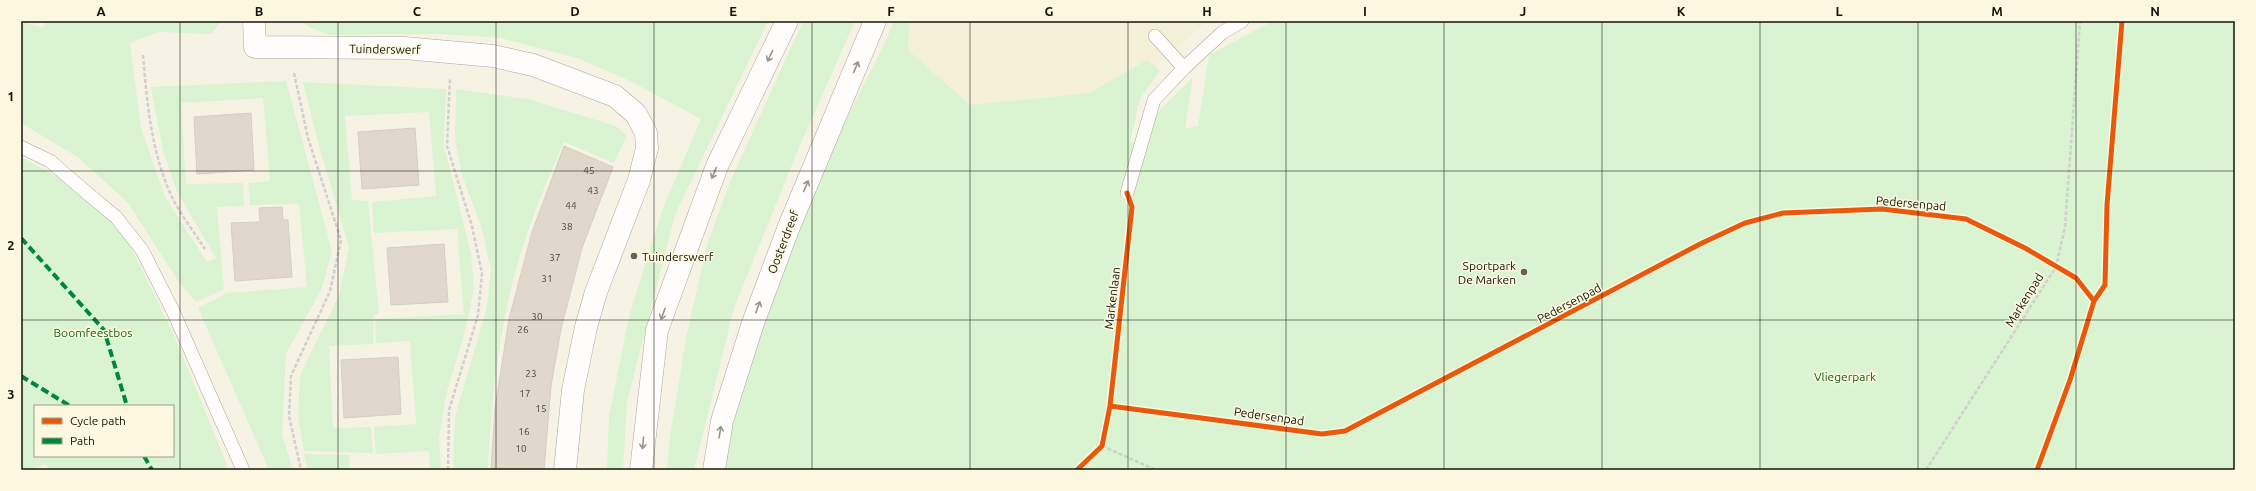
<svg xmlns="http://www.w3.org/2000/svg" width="2256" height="491" font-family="Ubuntu,sans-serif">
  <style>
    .built { fill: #f5f0d8 }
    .green { fill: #daf4d2; fill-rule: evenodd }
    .building { fill: #e1d8cc; stroke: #d4cec5 }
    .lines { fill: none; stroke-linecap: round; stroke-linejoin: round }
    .service-casing { stroke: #aaa89d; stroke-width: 14 }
    .minor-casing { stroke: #aaa89d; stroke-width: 23 }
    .secondary-casing { stroke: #aaa89d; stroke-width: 23 }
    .path { stroke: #d1d0cc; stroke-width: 2.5; stroke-dasharray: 4 2; stroke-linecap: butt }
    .service { stroke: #fefdfb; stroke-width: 13 }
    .minor { stroke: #fefdfb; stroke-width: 22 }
    .secondary { stroke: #fefdfb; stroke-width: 22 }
    .quiet { stroke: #00873e; stroke-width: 4; stroke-dasharray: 8 4; stroke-linecap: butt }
    .cycleway-casing { stroke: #fcf8df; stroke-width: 8 }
    .cycleway { stroke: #e8590c; stroke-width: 5 }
    .oneway { stroke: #95948f }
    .grid { fill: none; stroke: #15140b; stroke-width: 1; stroke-opacity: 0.55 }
    .poi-dot { fill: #646257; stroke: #fcf8df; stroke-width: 1.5 }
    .labels { text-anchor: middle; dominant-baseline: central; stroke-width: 3; stroke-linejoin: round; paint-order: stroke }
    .number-label { font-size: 10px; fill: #4a473d }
    .street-label { font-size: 12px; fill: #15140b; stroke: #fcf8df }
    .poi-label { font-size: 12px; fill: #15140b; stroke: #fcf8df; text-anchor: start }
    .park-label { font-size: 12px; fill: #0f6219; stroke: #fcf8df }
    .neatline { fill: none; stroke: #15140b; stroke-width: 1.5 }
    .grid-label { font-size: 13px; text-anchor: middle; font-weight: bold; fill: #15140b }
  </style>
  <rect width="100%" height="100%" fill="#f6f3e5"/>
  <path class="built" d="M 908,21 L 1208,21 L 1091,122 L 930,126 L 882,85 Z"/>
  <path class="green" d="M 21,21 L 43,28 L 47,21 L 222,21 L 211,34 L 159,32 L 130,43 L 141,128 L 165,197 L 207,262 L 216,258 L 177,192 L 163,151 L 151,87 L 286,81 L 332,251 L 322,288 L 286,354 L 282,435 L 293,470 L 269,470 L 198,308 L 227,293 L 307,287 L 299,204 L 250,205 L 248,183 L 270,181 L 263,98 L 181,103 L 186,184 L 243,183 L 244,206 L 217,207 L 224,289 L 196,302 L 179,282 L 128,203 L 79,158 L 21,123 Z
    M 301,21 L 768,21 L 675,215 L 627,402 L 623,470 L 607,470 L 609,416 L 629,316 L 663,208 L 701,119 L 630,81 L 577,58 L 500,38 L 441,34 L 329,35 L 309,27 Z
    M 803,21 L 855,21 L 798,150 L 734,308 L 694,470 L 667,470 L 669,443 L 686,338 L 707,245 L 730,182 Z
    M 894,21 L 909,21 L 908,50 L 970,105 L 1090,93 L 1147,60 L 1160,70 L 1140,99 L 1130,143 L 1146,139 L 1148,122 L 1193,77 L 1185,129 L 1198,126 L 1209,55 L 1273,21 L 2235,21 L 2235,470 L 725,470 L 722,459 L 764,311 L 822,167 L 883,47 Z
    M 303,82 L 446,89 L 444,146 L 471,253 L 474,288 L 466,328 L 446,395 L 439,439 L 441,470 L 430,470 L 429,451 L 376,454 L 374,427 L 416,424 L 410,341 L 376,343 L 375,319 L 464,314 L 457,229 L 374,233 L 372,202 L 436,196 L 429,112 L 345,116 L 352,200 L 368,201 L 379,314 L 374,315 L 373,344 L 329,346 L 333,428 L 371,427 L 373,453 L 304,451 L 298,417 L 300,375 L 339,296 L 349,247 L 319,146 Z
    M 456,89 L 528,99 L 616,126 L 627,136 L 614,163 L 564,142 C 547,180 531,219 519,259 C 499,327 491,400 488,470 L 453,470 L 455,416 L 486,311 L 491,270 L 481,226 L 462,175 L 455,139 Z
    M 21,157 L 87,193 L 116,217 L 175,337 L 229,470 L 49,470 L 45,464 L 33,470 L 21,470 ZM 35,406 L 173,406 L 173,456 L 35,456 Z
    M 304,454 L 349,455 L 350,470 L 308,470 Z"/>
  <path class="building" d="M 251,113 L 254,170 L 197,174 L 194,117 Z
    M 415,128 L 419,185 L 362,189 L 358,132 Z
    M 564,146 L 613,167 L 582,248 L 561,329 L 551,386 L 544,470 L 491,470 L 495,408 L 509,319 L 532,232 Z
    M 282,207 L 283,220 L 288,220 L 292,277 L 235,281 L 231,223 L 260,222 L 259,208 Z
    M 444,244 L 448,302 L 391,305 L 387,248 Z
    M 398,357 L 401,414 L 344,418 L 341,360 Z"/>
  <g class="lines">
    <defs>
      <path id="service" d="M 1155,36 L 1184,68
        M 21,147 L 50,161 L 87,193 L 116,217 L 142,250 L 173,311 L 243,470
        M 1127,193 L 1154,100 L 1184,68 L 1223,32 L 1242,21"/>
      <path id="minor" d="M 254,21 L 255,47 L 404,48 L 493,56 L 533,65 L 615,96 L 636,114 L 646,133 L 647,148 L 639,180 L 596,292 L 586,327 L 573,390 L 565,470"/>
      <path id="secondary" d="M 641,470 L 657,330 L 717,166 L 787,21
        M 714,470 L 722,421 L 753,323 L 788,229 L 875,21"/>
    </defs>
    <use href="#service" class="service-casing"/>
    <use href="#minor" class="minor-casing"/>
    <use href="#secondary" class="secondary-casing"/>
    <path class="path" d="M 143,55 C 147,102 151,151 171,195 C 180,214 194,232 205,249
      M 294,73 L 308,138 L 341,240 L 330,291 L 291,376 L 289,416 L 301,470
      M 1102,446 L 1156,470
      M 448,470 L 449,410 L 478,315 L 482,274 L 472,226 L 447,146 L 450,78
      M 1926,470 L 2056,267 L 2065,227 L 2080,21"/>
    <use href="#service" class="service"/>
    <use href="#minor" class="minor"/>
    <use href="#secondary" class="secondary"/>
    <path class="quiet" d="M 21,238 L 104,330 L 127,406
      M 21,376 L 70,406
      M 144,456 L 152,470"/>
    <defs>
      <path id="cycleway" d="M 1110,406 L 1132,207 L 1127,193
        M 1077,470 L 1102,446 L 1110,406 L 1322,434 L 1345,431 L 1700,244 L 1745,223 L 1783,213 L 1882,209 L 1966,219 L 2025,248 L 2076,278 L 2094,301
        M 2037,470 L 2070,380 L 2094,301 L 2105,285 L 2107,205 L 2122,21"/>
    </defs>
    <use href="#cycleway" class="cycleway-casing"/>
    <use href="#cycleway" class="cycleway"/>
  </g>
  <defs><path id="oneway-shaft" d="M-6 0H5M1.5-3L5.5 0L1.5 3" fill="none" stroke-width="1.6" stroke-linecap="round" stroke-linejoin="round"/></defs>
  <g class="oneway">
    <use href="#oneway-shaft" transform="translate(770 56) rotate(116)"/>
    <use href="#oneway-shaft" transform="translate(856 67) rotate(-67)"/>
    <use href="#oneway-shaft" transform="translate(714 173) rotate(113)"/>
    <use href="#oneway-shaft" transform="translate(806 186) rotate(-67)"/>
    <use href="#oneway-shaft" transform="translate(758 307) rotate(-70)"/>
    <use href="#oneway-shaft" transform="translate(663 314) rotate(110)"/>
    <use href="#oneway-shaft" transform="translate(720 432) rotate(-81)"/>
    <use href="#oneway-shaft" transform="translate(643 443) rotate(95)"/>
  </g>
  <path class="grid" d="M 180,21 L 180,470M 338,21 L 338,470M 496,21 L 496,470M 654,21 L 654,470M 812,21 L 812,470M 970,21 L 970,470M 1128,21 L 1128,470M 1286,21 L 1286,470M 1444,21 L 1444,470M 1602,21 L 1602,470M 1760,21 L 1760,470M 1918,21 L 1918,470M 2076,21 L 2076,470M 21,171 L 2235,171M 21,320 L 2235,320"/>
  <g class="poi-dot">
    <circle cx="634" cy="256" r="4"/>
    <circle cx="1524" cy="272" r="4"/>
  </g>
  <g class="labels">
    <g class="number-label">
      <text x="589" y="170">45</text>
      <text x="593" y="190">43</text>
      <text x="571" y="205">44</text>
      <text x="567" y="226">38</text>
      <text x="555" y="257">37</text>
      <text x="547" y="278">31</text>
      <text x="537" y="316">30</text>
      <text x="523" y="329">26</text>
      <text x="531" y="373">23</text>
      <text x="525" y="393">17</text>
      <text x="541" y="408">15</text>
      <text x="524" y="431">16</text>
      <text x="521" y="448">10</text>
    </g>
    <g class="street-label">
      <text transform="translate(385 49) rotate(1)">Tuinderswerf</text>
      <text transform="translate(1911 203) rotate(5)">Pedersenpad</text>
      <text transform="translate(783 242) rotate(-69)">Oosterdreef</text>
      <text transform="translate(1112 298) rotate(-83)">Markenlaan</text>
      <text transform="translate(2024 300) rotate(-58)">Markenpad</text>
      <text transform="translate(1569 303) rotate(-28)">Pedersenpad</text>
      <text transform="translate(1269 416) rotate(8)">Pedersenpad</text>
    </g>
    <g class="poi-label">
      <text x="642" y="256">Tuinderswerf</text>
      <text x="1516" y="265" text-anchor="end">Sportpark<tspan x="1516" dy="14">De Marken</tspan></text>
    </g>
    <g class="park-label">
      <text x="93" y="332">Boomfeestbos</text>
      <text x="1845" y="376">Vliegerpark</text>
    </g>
  </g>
  <rect width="2256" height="491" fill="none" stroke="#fcf8df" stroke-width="44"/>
  <rect x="34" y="405" width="140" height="52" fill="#fcf8df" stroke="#a09d8a"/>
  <rect x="42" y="418" width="20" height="6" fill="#e8590c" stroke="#a09d8a"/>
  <text x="70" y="425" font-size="12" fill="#15140b">Cycle path</text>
  <rect x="42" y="438" width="20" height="6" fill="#00873e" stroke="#a09d8a"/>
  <text x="70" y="445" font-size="12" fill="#15140b">Path</text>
  <rect x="22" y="22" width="2212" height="447" class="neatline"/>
  <g class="grid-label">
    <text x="101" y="16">A</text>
    <text x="259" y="16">B</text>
    <text x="417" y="16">C</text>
    <text x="575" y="16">D</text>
    <text x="733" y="16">E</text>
    <text x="891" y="16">F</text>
    <text x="1049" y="16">G</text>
    <text x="1207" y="16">H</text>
    <text x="1365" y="16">I</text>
    <text x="1523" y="16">J</text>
    <text x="1681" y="16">K</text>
    <text x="1839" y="16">L</text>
    <text x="1997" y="16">M</text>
    <text x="2155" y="16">N</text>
    <text x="11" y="101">1</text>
    <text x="11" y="250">2</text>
    <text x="11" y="399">3</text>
  </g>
</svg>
